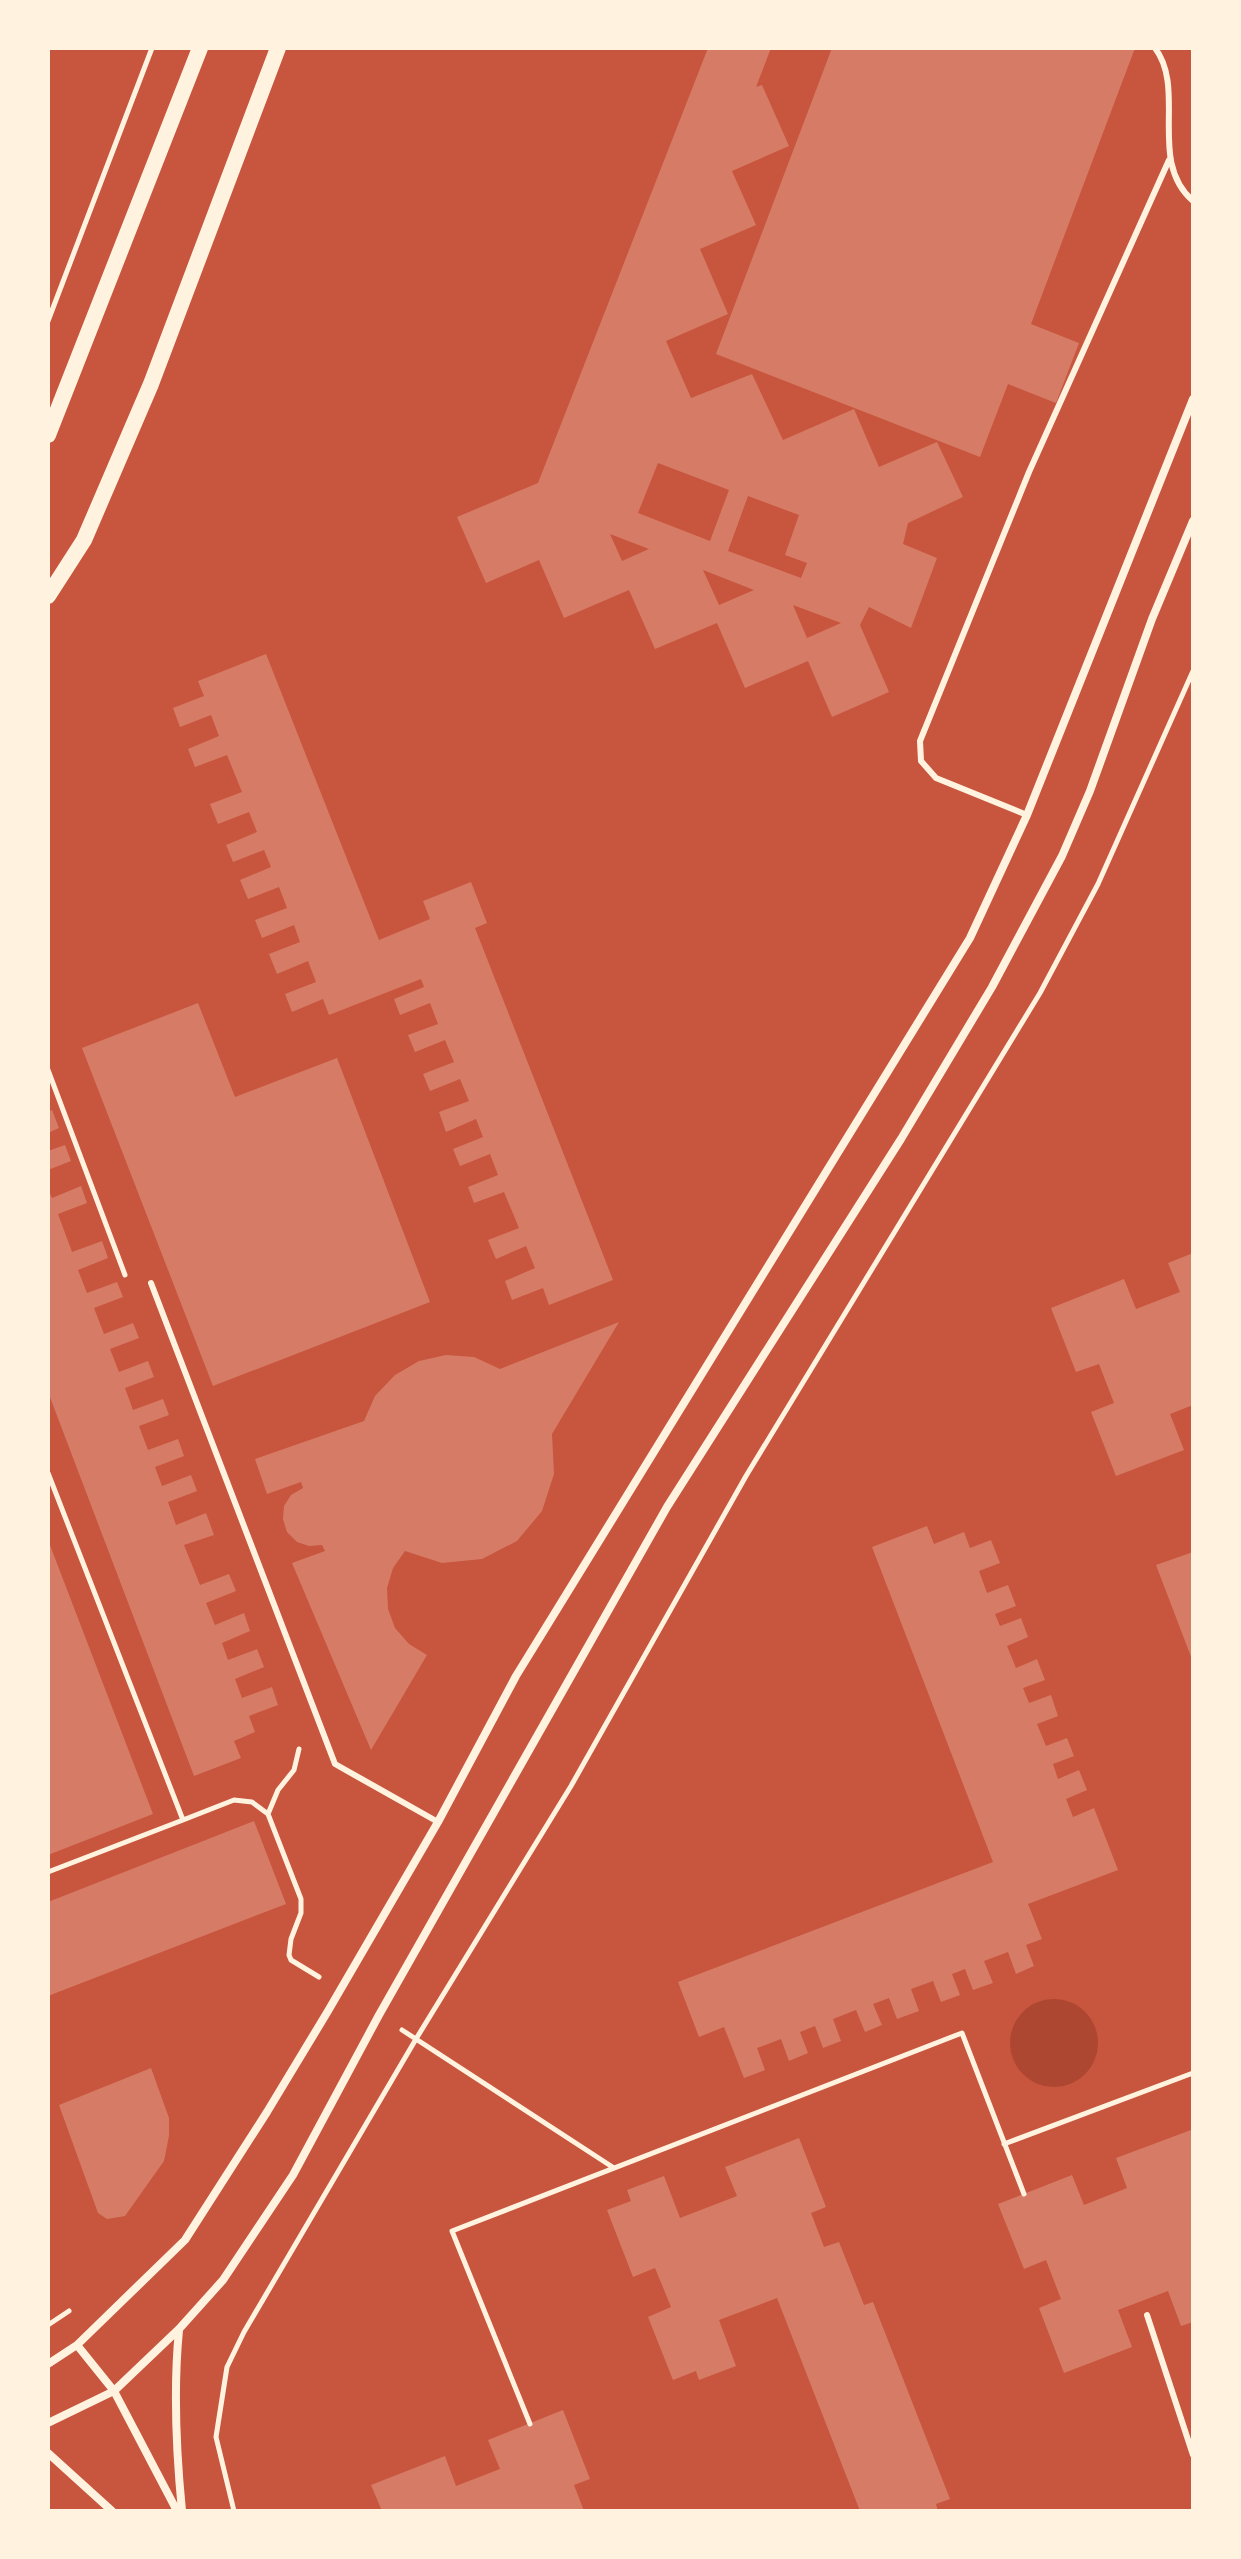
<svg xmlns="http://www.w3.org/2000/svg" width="1241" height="2559" font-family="'IBM Plex Serif',serif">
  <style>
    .green { fill: #ae4732 }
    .building { fill: #d67c66; fill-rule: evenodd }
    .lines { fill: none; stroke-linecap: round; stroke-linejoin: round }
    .path { stroke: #fff3e0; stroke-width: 5 }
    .service { stroke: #fff3e0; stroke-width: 6 }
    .minor { stroke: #fff3e0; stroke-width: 8 }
    .secondary { stroke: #fff3e0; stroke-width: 16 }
  </style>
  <rect width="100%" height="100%" fill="#c8553d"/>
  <path class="green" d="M1010 2043a44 44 0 1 1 88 0a44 44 0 1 1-88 0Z"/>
  <path class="building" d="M 708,48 L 771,48 L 756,87 L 762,85 L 789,146 L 732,171 L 756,225 L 700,249 L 728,314 L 666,341 L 691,398 L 752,374 L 783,440 L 854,409 L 879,467 L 937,442 L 963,497 L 908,523 L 903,544 L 937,558 L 911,628 L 869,607 L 860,625 L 889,692 L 832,717 L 808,661 L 745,688 L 717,623 L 655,649 L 629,590 L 564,618 L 539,560 L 486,583 L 457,517 L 538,483 ZM 658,463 L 729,490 L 710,541 L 638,513 ZM 748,496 L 799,515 L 785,555 L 807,563 L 801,578 L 728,551 ZM 610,534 L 649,549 L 622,561 ZM 703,570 L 754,590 L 719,605 ZM 793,605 L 841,623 L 807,638 Z
    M 832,48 L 1135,48 L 1031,324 L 1079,343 L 1056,403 L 1008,384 L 980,457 L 716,354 Z
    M 266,654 L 379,940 L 430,919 L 423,901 L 471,882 L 487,923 L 475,928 L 613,1280 L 549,1305 L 543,1288 L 512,1300 L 505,1281 L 535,1268 L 526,1246 L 496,1259 L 488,1240 L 519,1228 L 504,1192 L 474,1203 L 468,1187 L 498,1175 L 490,1154 L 460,1166 L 453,1149 L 483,1137 L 476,1119 L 446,1132 L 439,1112 L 469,1101 L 460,1079 L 430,1091 L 423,1074 L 454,1062 L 445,1040 L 415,1052 L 408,1035 L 438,1024 L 430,1003 L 400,1015 L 394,999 L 424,987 L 421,979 L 329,1015 L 323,999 L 292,1012 L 285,994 L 316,982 L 308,961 L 277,974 L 269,954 L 300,942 L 294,925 L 262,938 L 255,920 L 287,908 L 279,887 L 248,899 L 240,880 L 271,867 L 264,850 L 233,862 L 226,845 L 257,832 L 249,812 L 218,824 L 210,804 L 242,792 L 227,755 L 195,767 L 188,749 L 219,736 L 211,715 L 180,727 L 173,708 L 204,696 L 198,681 Z
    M 198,1003 L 235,1097 L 337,1058 L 430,1302 L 213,1386 L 82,1048 Z
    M 52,1110 L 59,1128 L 48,1133 L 48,1112 Z
    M 65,1145 L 71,1161 L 48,1170 L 48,1151 Z
    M 81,1186 L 87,1203 L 58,1214 L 72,1252 L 102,1241 L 108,1258 L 78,1270 L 87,1293 L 117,1282 L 123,1297 L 94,1308 L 104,1334 L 133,1323 L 139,1338 L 110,1349 L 119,1372 L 148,1361 L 154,1377 L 125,1388 L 133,1410 L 163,1399 L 169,1415 L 139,1426 L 148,1450 L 178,1439 L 184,1456 L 155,1467 L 162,1486 L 191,1475 L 197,1491 L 168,1502 L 176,1525 L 206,1513 L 214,1535 L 184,1545 L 200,1585 L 229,1574 L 236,1591 L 206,1603 L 215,1625 L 244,1613 L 250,1631 L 222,1643 L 228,1660 L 257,1649 L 264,1667 L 235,1679 L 242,1698 L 272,1687 L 278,1705 L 249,1716 L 255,1732 L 234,1741 L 241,1758 L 194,1776 L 48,1392 L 48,1189 L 52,1198 Z
    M 1193,1253 L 1193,1405 L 1170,1414 L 1184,1450 L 1116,1476 L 1091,1412 L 1114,1403 L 1099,1364 L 1076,1372 L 1051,1308 L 1124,1279 L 1136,1309 L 1180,1292 L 1168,1263 Z
    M 619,1322 L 552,1434 L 554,1474 L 542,1511 L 517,1541 L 482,1559 L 442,1563 L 405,1551 L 393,1568 L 387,1588 L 388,1609 L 395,1628 L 409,1644 L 427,1655 L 371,1750 L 292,1563 L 325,1551 L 322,1545 L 309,1546 L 297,1542 L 287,1532 L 283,1519 L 284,1506 L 291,1495 L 303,1488 L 301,1482 L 267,1494 L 255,1459 L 364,1421 L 375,1396 L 395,1375 L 419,1361 L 446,1355 L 474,1357 L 500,1369 Z
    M 927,1526 L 934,1544 L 964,1532 L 970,1548 L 991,1540 L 1000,1563 L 979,1571 L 987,1593 L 1008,1585 L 1016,1606 L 995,1614 L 1000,1626 L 1021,1618 L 1028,1637 L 1007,1646 L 1016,1668 L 1037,1659 L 1045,1680 L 1023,1688 L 1029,1703 L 1051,1695 L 1058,1716 L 1037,1724 L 1046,1746 L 1067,1738 L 1074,1756 L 1053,1764 L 1058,1779 L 1079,1770 L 1087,1790 L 1066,1799 L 1073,1817 L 1094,1808 L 1118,1870 L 1028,1904 L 1042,1939 L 1026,1945 L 1034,1966 L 1016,1974 L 1008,1952 L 984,1961 L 993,1983 L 973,1990 L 965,1969 L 952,1974 L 960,1995 L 941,2002 L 933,1981 L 911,1989 L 919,2011 L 897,2019 L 889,1998 L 873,2004 L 882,2025 L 865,2032 L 856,2010 L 833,2019 L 841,2041 L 823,2048 L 815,2026 L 800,2032 L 808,2053 L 789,2061 L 781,2039 L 757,2048 L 765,2070 L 744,2078 L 724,2027 L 699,2037 L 678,1982 L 993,1862 L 872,1547 Z
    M 48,1540 L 153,1814 L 48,1855 Z
    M 1193,1552 L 1193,1662 L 1156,1565 Z
    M 254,1821 L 286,1904 L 48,1996 L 48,1902 Z
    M 151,2068 L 169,2118 L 169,2136 L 164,2161 L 125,2216 L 107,2219 L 98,2213 L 59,2105 Z
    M 1191,2130 L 1193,2136 L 1193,2322 L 1181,2326 L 1168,2291 L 1118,2310 L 1132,2347 L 1064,2373 L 1039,2308 L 1061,2299 L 1046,2260 L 1024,2269 L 998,2204 L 1072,2175 L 1084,2205 L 1127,2188 L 1116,2158 Z
    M 799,2138 L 826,2207 L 811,2213 L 824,2247 L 839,2242 L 864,2305 L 873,2302 L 950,2499 L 936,2504 L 938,2511 L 860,2511 L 777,2298 L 719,2320 L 736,2366 L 699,2380 L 696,2371 L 673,2380 L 648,2317 L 671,2307 L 655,2268 L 633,2277 L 607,2210 L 631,2201 L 627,2190 L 664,2176 L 680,2218 L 737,2196 L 725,2167 Z
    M 563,2410 L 590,2479 L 574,2485 L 584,2511 L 382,2511 L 371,2485 L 445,2456 L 456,2486 L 500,2469 L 488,2440 Z"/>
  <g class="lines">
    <path class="path" d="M 48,321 L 152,48
      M 48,1070 L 125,1275
      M 48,1473 L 183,1820 L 48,1872
      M 299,1749 L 294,1770 L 278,1790 L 268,1814 L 301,1899 L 301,1913 L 291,1939 L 289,1955 L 291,1960 L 319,1977
      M 183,1820 L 234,1800 L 252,1802 L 268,1814
      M 402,2030 L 614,2168
      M 1004,2144 L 1193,2073
      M 48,2325 L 69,2311
      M 530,2424 L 452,2231 L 962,2033 L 1024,2194
      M 234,2511 L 216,2437 L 227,2367 L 244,2332 L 416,2039 L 571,1786 L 746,1476 L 1040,993 L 1098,884 L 1193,671"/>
    <path class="service" d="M 1155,48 C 1187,90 1147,161 1193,201
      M 1027,815 L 936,778 L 921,761 L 920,741 L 1029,472 L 1169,160
      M 151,1283 L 335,1764 L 438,1822
      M 1147,2315 L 1193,2455"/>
    <path class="minor" d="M 179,2330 C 173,2391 176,2450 182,2511
      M 77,2345 L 114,2391 L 177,2511
      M 48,2364 L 77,2345 L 185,2240 L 267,2112 L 328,2011 L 438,1822 L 516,1676 L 970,938 L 1027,815 L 1193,399
      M 48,2423 L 114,2391 L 179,2329 L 223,2280 L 293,2175 L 379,2015 L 667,1507 L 901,1139 L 992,987 L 1062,856 L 1090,791 L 1152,619 L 1193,521
      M 48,2453 L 112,2511"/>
    <path class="secondary" d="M 48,435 L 200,48
      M 48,596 L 84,540 L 151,384 L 278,48"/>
  </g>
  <rect width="1241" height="2559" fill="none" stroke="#fff3e0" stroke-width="100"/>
</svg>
